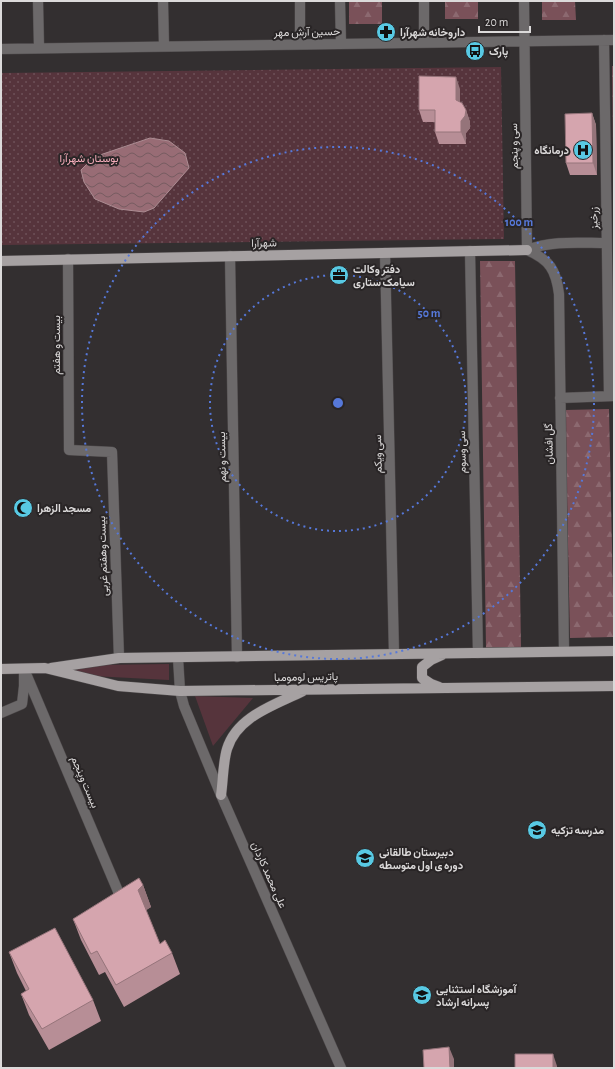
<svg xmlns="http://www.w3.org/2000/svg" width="615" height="1069" font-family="'Alegreya Sans',Vazirmatn,sans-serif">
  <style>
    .grass { fill: #56343c }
    .forest { fill: url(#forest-firs) }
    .park { fill: url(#park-dots) }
    .water { fill: url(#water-waves); stroke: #ac8d93 }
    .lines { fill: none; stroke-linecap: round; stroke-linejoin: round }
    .minor-casing { stroke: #4e4a4b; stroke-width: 11 }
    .major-casing { stroke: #4e4a4b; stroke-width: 11 }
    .minor { stroke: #6c696a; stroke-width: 10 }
    .major { stroke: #a6a1a2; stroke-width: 10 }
    .wall { fill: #b78e96 }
    .shaded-wall { fill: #95747a }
    .building { fill: #d5a5ae; stroke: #95747a }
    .ring { fill: none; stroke: #5678d9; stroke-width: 2; stroke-dasharray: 2 4 }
    .labels { text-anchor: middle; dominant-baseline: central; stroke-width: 4; stroke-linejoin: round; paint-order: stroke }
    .street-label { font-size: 11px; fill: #dcdada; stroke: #292526 }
    .poi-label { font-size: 11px; font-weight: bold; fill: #dcdada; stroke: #292526; text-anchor: start }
    .park-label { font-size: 11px; fill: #f8afbd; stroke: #292526 }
    .centre { fill: #5678d9; stroke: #292526; stroke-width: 2 }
    .ring-label { font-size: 12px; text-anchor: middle; font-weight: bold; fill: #5678d9; stroke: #292526; stroke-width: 4; stroke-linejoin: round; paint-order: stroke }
  </style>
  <defs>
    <pattern id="forest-firs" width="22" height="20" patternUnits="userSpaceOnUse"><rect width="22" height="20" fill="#7a5159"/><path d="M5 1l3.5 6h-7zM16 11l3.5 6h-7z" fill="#8c6970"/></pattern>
    <pattern id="park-dots" width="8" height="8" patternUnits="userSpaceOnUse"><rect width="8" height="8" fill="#56343c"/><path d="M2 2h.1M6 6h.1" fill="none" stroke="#6e5158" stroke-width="1.8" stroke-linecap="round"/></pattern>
    <pattern id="water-waves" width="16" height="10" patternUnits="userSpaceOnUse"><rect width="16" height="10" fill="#986c75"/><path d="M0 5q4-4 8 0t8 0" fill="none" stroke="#765b60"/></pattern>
  </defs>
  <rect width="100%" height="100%" fill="#332f30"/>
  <path class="grass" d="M 169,664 L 169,680 L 92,676 L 67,669 L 93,665 Z
    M 195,696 L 253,698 L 213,746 Z"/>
  <path class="forest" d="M 349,1 L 382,1 L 382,24 L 349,24 Z
    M 445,1 L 478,1 L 478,19 L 445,19 Z
    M 542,1 L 575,1 L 576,20 L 542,20 Z
    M 612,66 L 614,66 L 614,234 Z
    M 480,261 L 515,261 L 521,647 L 486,648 Z
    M 609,409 L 614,637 L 570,638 L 565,410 Z"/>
  <path class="park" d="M 501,67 L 504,239 L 1,245 L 1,73 Z"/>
  <path class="water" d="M 150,138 L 169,141 L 185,153 L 189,168 L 154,208 L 144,212 L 119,209 L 95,199 L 84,182 L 81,170 L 94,157 Z"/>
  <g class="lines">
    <defs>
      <path id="minor" d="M 38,1 L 39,48
        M 163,1 L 164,46
        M 300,1 L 300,44
        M 340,1 L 341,44
        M 424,1 L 424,42
        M 524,1 L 527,250
        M 604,40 L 609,396
        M 1,49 L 614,40
        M 527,250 C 550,260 556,270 559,294 L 564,651
        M 527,250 C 552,240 580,243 606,243
        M 470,251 L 478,653
        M 385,253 L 394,654
        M 230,256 L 237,657
        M 68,259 L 69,450 L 112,452 L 119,658
        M 560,398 L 614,396
        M 178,658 L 180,691 L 184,706 L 221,795 L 341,1068
        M 24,669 L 123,903
        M 1,713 L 22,704 L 24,686 L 24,673"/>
      <path id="major" d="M 1,261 L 527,250
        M 51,668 L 119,658 L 614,651
        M 1,669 L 45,668 L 118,686 L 180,691 L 614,686
        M 439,687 L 431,684 L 422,678 L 422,667 L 431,660 L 442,655
        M 221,795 C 223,782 223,762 227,749 C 237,716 275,705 303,691"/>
    </defs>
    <use href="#minor" class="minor-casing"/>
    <use href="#major" class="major-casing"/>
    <use href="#minor" class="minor"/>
    <use href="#major" class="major"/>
  </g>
  <path class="wall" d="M 460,89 L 460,102 L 466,110 L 470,122 L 470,128 L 466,133 L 466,144 L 439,144 L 435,132 L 435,122 L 423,122 L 419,110 Z
    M 592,113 L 596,125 L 597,175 L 570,175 L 566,163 Z
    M 143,885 L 151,907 L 146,910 L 160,944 L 172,953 L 180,974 L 124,1007 L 105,972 L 99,975 L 81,940 L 73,919 Z
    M 9,952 L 93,1000 L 101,1021 L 49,1050 L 29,1015 L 21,994 L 26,991 L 17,973 Z"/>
  <path class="shaded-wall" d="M 456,77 L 460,89 L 460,112 L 456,100 Z
    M 466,110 L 470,122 L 470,128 L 466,133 L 466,144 L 461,132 L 461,121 Z
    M 592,113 L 596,125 L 597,175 L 593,163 Z
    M 143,885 L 151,907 L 145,911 L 138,890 Z
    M 449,1047 L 454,1059 L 454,1068 L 450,1068 Z
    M 553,1054 L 557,1066 L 557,1068 L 553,1068 Z"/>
  <path class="building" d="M 419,76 L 456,77 L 456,100 L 462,103 L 466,110 L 465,116 L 461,121 L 461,132 L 435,132 L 435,110 L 419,110 Z
    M 592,113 L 593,163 L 566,163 L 565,114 Z
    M 139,878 L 143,885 L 138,890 L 160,944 L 165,940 L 172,953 L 116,985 L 97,951 L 91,954 L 73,919 Z
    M 55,928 L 93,1000 L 42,1029 L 21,994 L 29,989 L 9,952 Z
    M 449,1047 L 450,1068 L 424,1068 L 423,1050 Z
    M 515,1054 L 553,1054 L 553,1068 L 515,1068 Z"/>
  <g class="ring">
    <circle cx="338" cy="403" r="128"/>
    <circle cx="338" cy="403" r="256"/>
  </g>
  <defs>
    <symbol id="pharmacy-disc" viewBox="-11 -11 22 22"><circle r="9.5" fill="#58c9e3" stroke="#292526"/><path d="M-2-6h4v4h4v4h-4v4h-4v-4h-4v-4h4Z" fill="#111"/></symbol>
    <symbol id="bus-disc" viewBox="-11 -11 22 22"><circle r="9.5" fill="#58c9e3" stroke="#292526"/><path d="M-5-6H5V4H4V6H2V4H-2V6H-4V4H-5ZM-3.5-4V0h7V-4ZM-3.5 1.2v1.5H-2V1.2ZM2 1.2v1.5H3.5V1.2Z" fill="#111"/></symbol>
    <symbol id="hospital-disc" viewBox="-11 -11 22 22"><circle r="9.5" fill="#58c9e3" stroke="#292526"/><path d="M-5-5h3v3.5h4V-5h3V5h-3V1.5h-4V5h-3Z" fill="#111"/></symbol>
    <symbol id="office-disc" viewBox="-11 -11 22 22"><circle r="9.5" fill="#58c9e3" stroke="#292526"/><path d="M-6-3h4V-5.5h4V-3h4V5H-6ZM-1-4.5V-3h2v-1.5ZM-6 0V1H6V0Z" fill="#111"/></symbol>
    <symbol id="mosque-disc" viewBox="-11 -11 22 22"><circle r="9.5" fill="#58c9e3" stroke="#292526"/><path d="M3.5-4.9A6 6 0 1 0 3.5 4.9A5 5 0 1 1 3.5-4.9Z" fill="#111"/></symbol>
    <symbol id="school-disc" viewBox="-11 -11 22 22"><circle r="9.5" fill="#58c9e3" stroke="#292526"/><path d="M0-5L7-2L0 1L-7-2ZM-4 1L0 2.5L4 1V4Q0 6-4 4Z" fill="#111"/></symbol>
  </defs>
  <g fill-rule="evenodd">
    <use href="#pharmacy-disc" x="375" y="21" width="22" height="22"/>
    <use href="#bus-disc" x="464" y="40" width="22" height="22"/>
    <use href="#hospital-disc" x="572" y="139" width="22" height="22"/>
    <use href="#office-disc" x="328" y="264" width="22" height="22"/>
    <use href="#mosque-disc" x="12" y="497" width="22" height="22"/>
    <use href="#school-disc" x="526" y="819" width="22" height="22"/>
    <use href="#school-disc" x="354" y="847" width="22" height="22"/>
    <use href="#school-disc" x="411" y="984" width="22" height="22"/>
  </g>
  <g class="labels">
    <g class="street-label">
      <text transform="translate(307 32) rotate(-1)">حسین آرش مهر</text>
      <text transform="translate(514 146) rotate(-91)">سی و پنجم</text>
      <text transform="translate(594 218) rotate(-91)">زرخیز</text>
      <text transform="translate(264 243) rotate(-1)">شهرآرا</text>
      <text transform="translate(56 345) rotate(-90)">بیست و هفتم</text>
      <text transform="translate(549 444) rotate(-91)">گل افشان</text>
      <text transform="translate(462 452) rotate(-91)">سی وسوم</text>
      <text transform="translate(378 454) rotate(-91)">سی ویکم</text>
      <text transform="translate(222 457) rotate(-91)">بیست و نهم</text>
      <text transform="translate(103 556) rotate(-92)">بیست وهفتم غربی</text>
      <text transform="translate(306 677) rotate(-1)">پاتریس لومومبا</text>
      <text transform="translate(85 782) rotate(67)">بیست وپنجم</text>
      <text transform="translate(269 875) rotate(66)">علی محمد کاردان</text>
    </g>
    <g class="poi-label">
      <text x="400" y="32">داروخانه شهرآرا</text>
      <text x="489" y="51">پارک</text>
      <text x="569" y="150" text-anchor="end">درمانگاه</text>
      <text x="353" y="269">دفتر وکالت<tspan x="353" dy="13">سیامک ستاری</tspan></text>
      <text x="37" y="508">مسجد الزهرا</text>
      <text x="551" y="830">مدرسه تزکیه</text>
      <text x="379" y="852">دبیرستان طالقانی<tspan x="379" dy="13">دوره ی اول متوسطه</tspan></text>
      <text x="436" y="989">آموزشگاه استثنایی<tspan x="436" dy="13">پسرانه ارشاد</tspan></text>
    </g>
    <g class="park-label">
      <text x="89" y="158">بوستان شهرآرا</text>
    </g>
  </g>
  <circle cx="338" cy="403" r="6" class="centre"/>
  <g class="ring-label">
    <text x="519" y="226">100 m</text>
    <text x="429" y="317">50 m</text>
  </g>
  <rect width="615" height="1069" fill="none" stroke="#dcdada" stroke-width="4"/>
  <path d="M479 26v6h51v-6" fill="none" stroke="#dcdada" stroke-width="2"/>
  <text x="485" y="26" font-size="12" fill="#dcdada" stroke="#292526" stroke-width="3" paint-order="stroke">20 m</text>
</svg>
